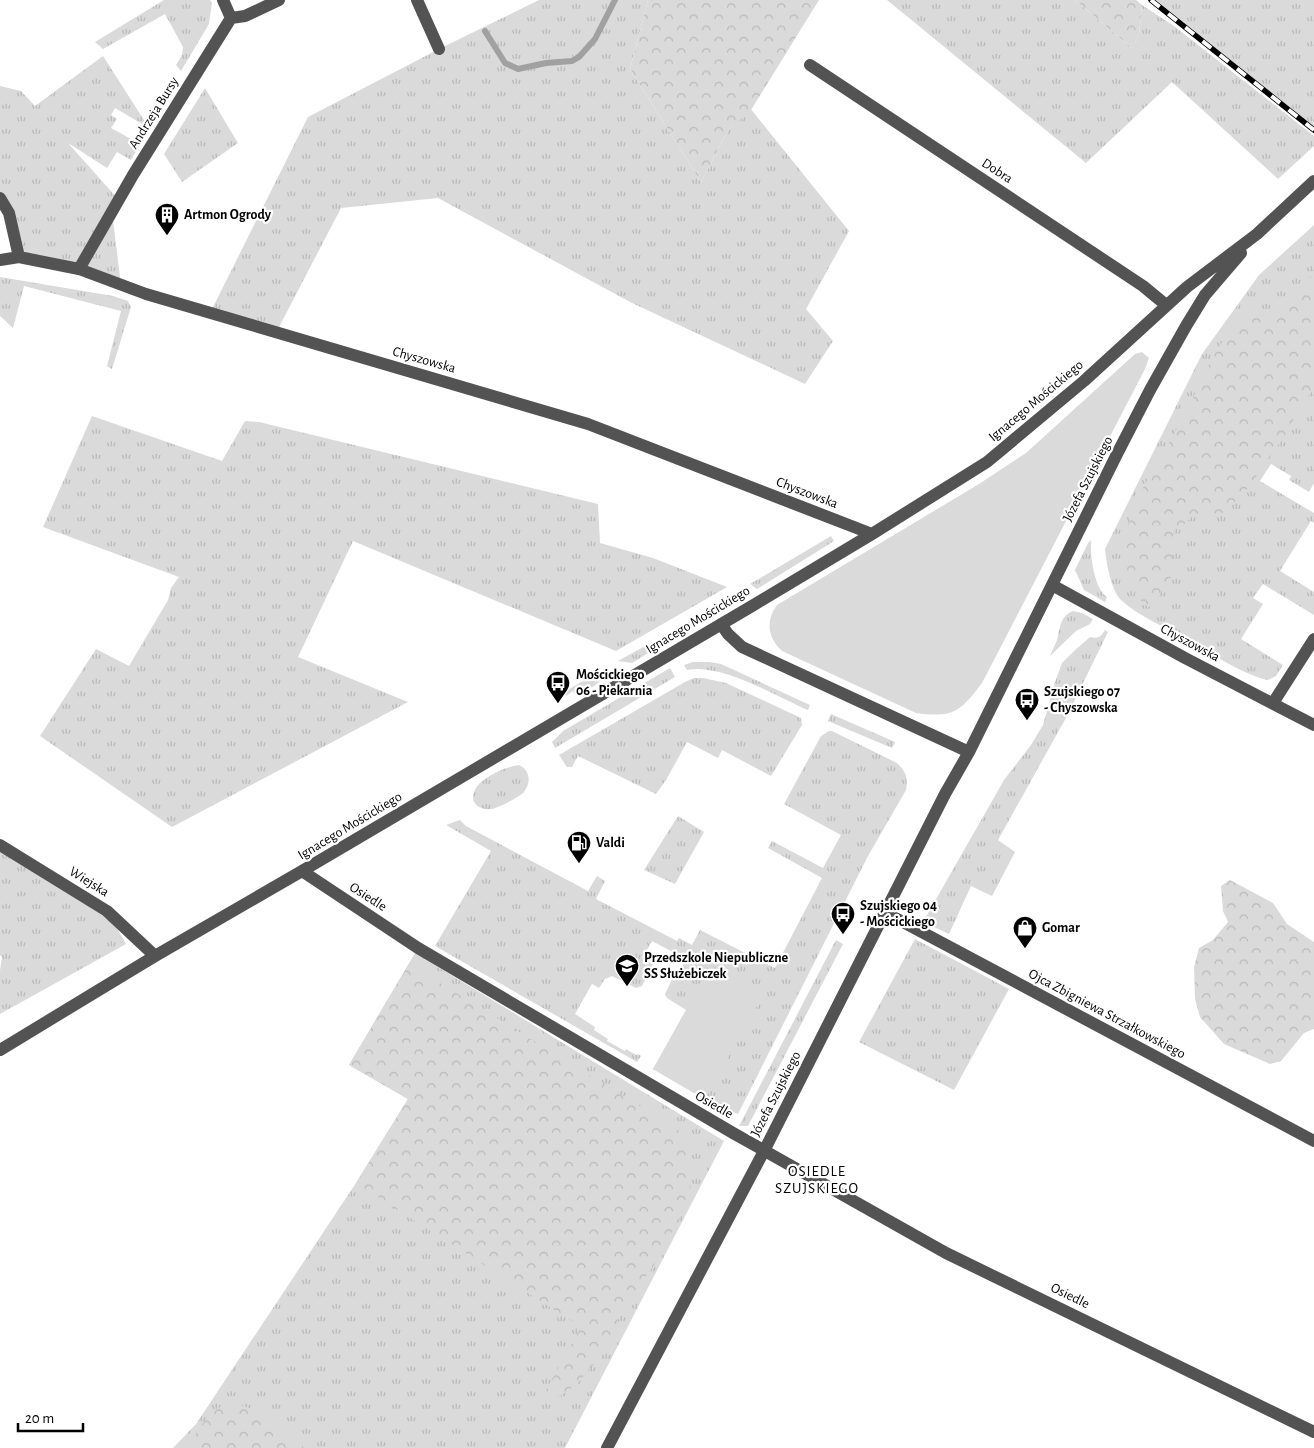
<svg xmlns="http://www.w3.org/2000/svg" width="1314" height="1448" font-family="'Alegreya Sans',sans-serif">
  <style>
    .grass { fill: url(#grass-tufts) }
    .forest { fill: url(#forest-crowns) }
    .park { fill: #dadada }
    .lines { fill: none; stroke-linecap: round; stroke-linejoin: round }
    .stream { stroke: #a1a1a1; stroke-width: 6 }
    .minor { stroke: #535353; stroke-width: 12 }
    .rail-casing { stroke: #000; stroke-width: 5.5 }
    .rail { stroke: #fff; stroke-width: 4; stroke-dasharray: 11; stroke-linecap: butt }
    .labels { text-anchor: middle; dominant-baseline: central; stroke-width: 4.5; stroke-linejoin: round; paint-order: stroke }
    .street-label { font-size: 14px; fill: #000; stroke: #fff }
    .poi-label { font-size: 14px; font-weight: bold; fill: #000; stroke: #fff; text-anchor: start }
    .neighbourhood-label { font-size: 15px; letter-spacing: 1px; fill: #000; stroke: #fff }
  </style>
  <defs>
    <pattern id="grass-tufts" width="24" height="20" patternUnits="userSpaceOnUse" patternTransform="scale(1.25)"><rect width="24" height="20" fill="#dadada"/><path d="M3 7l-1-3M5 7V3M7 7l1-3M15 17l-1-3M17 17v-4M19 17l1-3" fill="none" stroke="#b9b9b9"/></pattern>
    <pattern id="forest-crowns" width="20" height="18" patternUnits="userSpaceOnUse" patternTransform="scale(1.25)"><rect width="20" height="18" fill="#dadada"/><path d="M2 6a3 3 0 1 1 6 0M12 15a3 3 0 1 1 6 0" fill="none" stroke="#b9b9b9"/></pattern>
  </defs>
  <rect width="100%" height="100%" fill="#fff"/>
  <path class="grass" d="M 164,0 L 210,0 L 212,3 L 209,24 L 181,71 L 176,65 L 182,55 L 183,47 L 165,14 L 103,49 L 95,42 Z
    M 539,0 L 648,0 L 630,69 L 701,182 L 727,132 L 750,108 L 849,231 L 806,309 L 833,341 L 805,384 L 632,303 L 438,198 L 341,208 L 278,329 L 210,313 L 308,117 L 439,49 Z
    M 887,0 L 1075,0 L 1133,49 L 1139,34 L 1142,5 L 1174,26 L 1314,136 L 1314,146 L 1278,179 L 1172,82 L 1086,163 Z
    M 1156,0 L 1314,0 L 1314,127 Z
    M 103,56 L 149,128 L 115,108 L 111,115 L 117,119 L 111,128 L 140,144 L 131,160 L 117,152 L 107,168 L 68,143 L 119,200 L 112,212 L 121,285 L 19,257 L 0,198 L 0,86 L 21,91 L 35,106 Z
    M 205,88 L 238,143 L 182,182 L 164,154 Z
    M 1314,225 L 1314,483 L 1309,492 L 1289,480 L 1291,476 L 1271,464 L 1260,481 L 1314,513 L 1314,523 L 1311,521 L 1280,571 L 1314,592 L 1314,615 L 1263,584 L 1253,598 L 1263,604 L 1241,639 L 1283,665 L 1276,676 L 1268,680 C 1240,674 1205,649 1179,635 C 1162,626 1134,613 1120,599 C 1111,590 1106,561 1105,549 L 1202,354 L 1259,275 Z
    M 0,277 L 113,296 L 128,301 L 131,307 L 112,369 L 107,366 L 121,311 L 24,286 L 13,328 L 0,316 Z
    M 92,416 L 222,461 L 245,421 L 259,422 L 598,504 L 600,543 L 653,558 L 727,587 L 616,651 L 353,541 L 298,657 L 408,702 L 172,827 L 40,736 L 96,649 L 129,666 L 168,600 L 171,588 L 179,577 L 43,527 Z
    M 831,536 L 834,541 L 757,589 L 750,584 Z
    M 1091,540 C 1090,555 1094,589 1107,597 L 1105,602 L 1084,590 L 1075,570 L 1088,543 Z
    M 733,596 L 736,602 L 673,640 L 669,634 Z
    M 1073,611 L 1082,613 L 1093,619 L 1090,624 L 1076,631 L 1050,656 C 1052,651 1055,645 1057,640 C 1060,628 1060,616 1073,611 Z
    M 1105,630 L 1108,632 L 1067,716 L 998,840 L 1015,852 L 992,896 L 971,886 L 949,934 L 923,922 L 1004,780 L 1031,745 L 1043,725 L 1055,682 L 1062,663 L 1074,651 L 1090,637 C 1098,639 1101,637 1105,630 Z
    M 654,641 L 658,647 L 632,663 L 618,661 Z
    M 693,662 L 709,662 L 721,664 L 810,705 L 808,710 C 776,696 721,663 687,670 L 684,665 Z
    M 670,668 L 675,677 L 555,748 L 552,742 L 563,731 Z
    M 604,669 C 606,683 586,690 576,696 L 573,691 L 566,696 L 564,692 Z
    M 694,678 L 703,678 L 726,683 L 801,718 L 802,725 L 771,776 L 722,750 L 718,758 L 687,742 L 666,780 L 656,794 L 578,756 L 572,767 L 567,767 L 559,755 L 685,682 Z
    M 831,714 L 895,742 L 892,748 L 828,721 Z
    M 829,731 L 832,731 L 897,763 C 906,772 908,777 906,790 L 868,856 L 738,1114 L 704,1099 L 653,1069 L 652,1071 L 686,1010 L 667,998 L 665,994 L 674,975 L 677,976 L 686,959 L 652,941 L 642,958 L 653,964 L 642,986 L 636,988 L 612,976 L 605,979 L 599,988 L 592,984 L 575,1014 L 595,1027 L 594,1030 L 608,1039 L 607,1041 L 625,1051 L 626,1049 L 636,1055 L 638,1054 L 641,1056 L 637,1062 L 435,946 L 491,851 L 446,825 L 460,820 L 466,826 L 588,891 L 597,876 L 605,881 L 596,899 L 677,941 L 679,938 L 692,945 L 700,930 L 775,968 L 822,878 L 768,848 L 772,841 L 823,868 L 841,835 L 784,804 L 821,736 Z
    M 519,765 C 530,770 532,783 523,793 C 519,797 498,808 492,809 C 473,811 467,796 480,783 C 490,774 506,767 519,765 Z
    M 678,816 L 704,832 L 675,884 L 644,870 Z
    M 0,846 L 107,911 L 126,944 L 0,1014 L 0,970 L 2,957 L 0,955 Z
    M 915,939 L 1009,989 L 954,1090 L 859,1042 Z
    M 836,940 L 843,944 L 748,1126 L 739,1126 Z
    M 415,953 L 724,1141 L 565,1448 L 173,1448 L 196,1424 L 356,1183 L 408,1099 L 349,1065 Z"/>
  <path class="forest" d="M 648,0 L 819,0 L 751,110 L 727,132 L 701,182 L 630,69 Z
    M 1075,0 L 1136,0 L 1142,5 L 1139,34 L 1133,49 Z
    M 1314,273 L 1314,389 L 1303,402 L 1283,439 L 1273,451 L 1251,485 L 1228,509 L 1222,513 L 1195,514 L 1182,526 L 1174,530 L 1172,547 L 1173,574 L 1152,606 L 1148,607 L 1136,597 L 1134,580 L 1127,569 L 1123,543 L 1130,517 L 1137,505 L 1137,499 L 1153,469 L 1160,461 C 1170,440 1182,420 1192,400 C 1206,371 1217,340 1243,320 C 1257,309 1271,320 1283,311 C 1297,302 1301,283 1314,273 Z
    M 1230,880 L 1273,903 L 1287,924 L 1314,942 L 1314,1029 L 1304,1033 L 1281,1061 L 1270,1064 L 1224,1044 L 1200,1017 L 1195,999 L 1194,967 L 1199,948 L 1213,940 L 1228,922 L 1223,911 L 1221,886 Z
    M 409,964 L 669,1124 L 678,1130 L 686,1142 L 690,1154 L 689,1165 L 691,1183 L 689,1198 L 679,1220 L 654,1265 L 628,1302 L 594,1364 L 576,1385 L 562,1395 L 555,1397 L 545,1392 L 581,1327 L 356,1183 L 408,1099 L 349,1065 Z
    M 225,1403 C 259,1404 279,1430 305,1448 L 186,1448 L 207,1417 Z"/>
  <path class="park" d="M 1142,352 L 1149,358 L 1145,369 L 982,683 C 960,712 953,718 916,713 L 782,651 C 768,638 765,621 777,605 L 979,484 L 1026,453 L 1135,354 Z
    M 711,966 L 763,995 L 705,1099 L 653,1069 Z"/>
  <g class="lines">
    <path class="stream" d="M 485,31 L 505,63 L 518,69 L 546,63 L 572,61 L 579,57 L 595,39 L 615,0"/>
    <path class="minor" d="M 223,0 L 231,18
      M 417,0 L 439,49
      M 810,65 L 1143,286 L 1166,305
      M 0,198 L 9,213 L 19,257
      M 0,260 L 19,257 L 79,269 L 146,294 L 588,424 L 872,534
      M 79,269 L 133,175 L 231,18 L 245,16 L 279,0
      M 1052,585 L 1185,658 L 1314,725
      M 721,624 L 728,634 L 742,647 L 969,752
      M 1273,703 L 1314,639
      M 0,845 L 107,911 L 155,956
      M 302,871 L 418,948 L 733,1133 L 946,1253 L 1314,1432
      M 886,913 L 1314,1141
      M 0,1050 L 155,956 L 302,871 L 752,606 L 872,534 L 987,462 L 1084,381 L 1187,287 L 1257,234 L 1314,181
      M 607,1448 L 764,1151 L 945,794 L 969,752 L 1117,454 L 1150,390 L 1186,326 L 1205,295 L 1241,253"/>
    <defs>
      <path id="rail" d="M 1151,0 L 1314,130"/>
    </defs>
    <use href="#rail" class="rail-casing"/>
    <use href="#rail" class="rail"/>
  </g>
  <defs>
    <symbol id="building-pin" viewBox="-11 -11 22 30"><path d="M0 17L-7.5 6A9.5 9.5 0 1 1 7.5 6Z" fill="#000" stroke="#fff"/><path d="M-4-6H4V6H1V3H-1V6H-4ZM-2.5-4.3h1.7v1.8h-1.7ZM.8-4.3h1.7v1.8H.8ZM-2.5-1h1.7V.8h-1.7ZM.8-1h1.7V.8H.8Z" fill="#fff"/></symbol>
    <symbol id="bus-pin" viewBox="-11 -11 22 30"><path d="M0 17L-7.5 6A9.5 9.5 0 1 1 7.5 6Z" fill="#000" stroke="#fff"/><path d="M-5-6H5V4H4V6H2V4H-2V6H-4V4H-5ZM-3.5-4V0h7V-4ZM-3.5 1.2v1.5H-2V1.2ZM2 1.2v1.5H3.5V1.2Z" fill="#fff"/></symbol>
    <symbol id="fuel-pin" viewBox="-11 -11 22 30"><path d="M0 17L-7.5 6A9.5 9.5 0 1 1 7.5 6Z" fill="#000" stroke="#fff"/><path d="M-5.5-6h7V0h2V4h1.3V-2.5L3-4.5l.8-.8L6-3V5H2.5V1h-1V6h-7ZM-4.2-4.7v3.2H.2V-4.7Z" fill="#fff"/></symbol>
    <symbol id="shop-pin" viewBox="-11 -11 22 30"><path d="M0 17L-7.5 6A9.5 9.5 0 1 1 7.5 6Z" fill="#000" stroke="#fff"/><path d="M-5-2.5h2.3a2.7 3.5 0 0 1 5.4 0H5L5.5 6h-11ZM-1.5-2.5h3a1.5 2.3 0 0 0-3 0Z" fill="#fff"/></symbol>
    <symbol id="school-pin" viewBox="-11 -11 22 30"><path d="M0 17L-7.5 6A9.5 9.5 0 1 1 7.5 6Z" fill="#000" stroke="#fff"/><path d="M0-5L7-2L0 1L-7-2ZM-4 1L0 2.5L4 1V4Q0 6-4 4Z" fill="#fff"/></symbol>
  </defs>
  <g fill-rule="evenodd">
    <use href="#building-pin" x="153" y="201" width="28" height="38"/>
    <use href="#bus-pin" x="544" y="669" width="28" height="38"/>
    <use href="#bus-pin" x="1013" y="686" width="28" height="38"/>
    <use href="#fuel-pin" x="565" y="829" width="28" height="38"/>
    <use href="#bus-pin" x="829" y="900" width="28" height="38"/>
    <use href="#shop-pin" x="1011" y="914" width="28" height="38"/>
    <use href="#school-pin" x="613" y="952" width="28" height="38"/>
  </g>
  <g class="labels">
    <g class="street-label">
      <text transform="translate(154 113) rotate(-58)">Andrzeja Bursy</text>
      <text transform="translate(997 171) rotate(33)">Dobra</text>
      <text transform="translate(424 360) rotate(16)">Chyszowska</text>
      <text transform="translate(1036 401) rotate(-40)">Ignacego Mościckiego</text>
      <text transform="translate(1088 479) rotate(-63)">Józefa Szujskiego</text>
      <text transform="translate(807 493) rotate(21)">Chyszowska</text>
      <text transform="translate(698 620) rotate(-31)">Ignacego Mościckiego</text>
      <text transform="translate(1190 643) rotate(28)">Chyszowska</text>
      <text transform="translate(350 826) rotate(-31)">Ignacego Mościckiego</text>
      <text transform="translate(89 882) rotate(32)">Wiejska</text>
      <text transform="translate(368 897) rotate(33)">Osiedle</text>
      <text transform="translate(1107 1014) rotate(28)">Ojca Zbigniewa Strzałkowskiego</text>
      <text transform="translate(776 1094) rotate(-63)">Józefa Szujskiego</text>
      <text transform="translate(714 1105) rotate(30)">Osiedle</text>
      <text transform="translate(1070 1296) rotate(26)">Osiedle</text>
    </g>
    <g class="poi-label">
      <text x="184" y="215">Artmon Ogrody</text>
      <text x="576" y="675">Mościckiego<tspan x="576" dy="16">06 - Piekarnia</tspan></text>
      <text x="1044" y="692">Szujskiego 07<tspan x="1044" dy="16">- Chyszowska</tspan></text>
      <text x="596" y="843">Valdi</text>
      <text x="860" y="906">Szujskiego 04<tspan x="860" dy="16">- Mościckiego</tspan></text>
      <text x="1042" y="928">Gomar</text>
      <text x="644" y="958">Przedszkole Niepubliczne<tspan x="644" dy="16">SS Służebiczek</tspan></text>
    </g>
    <g class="neighbourhood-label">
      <text x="817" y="1171">OSIEDLE<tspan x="817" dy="17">SZUJSKIEGO</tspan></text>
    </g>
  </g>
  <path d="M18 1423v8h65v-8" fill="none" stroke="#000000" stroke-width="2.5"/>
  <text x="25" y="1423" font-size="15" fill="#000000" stroke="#ffffff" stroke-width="4" paint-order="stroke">20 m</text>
</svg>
